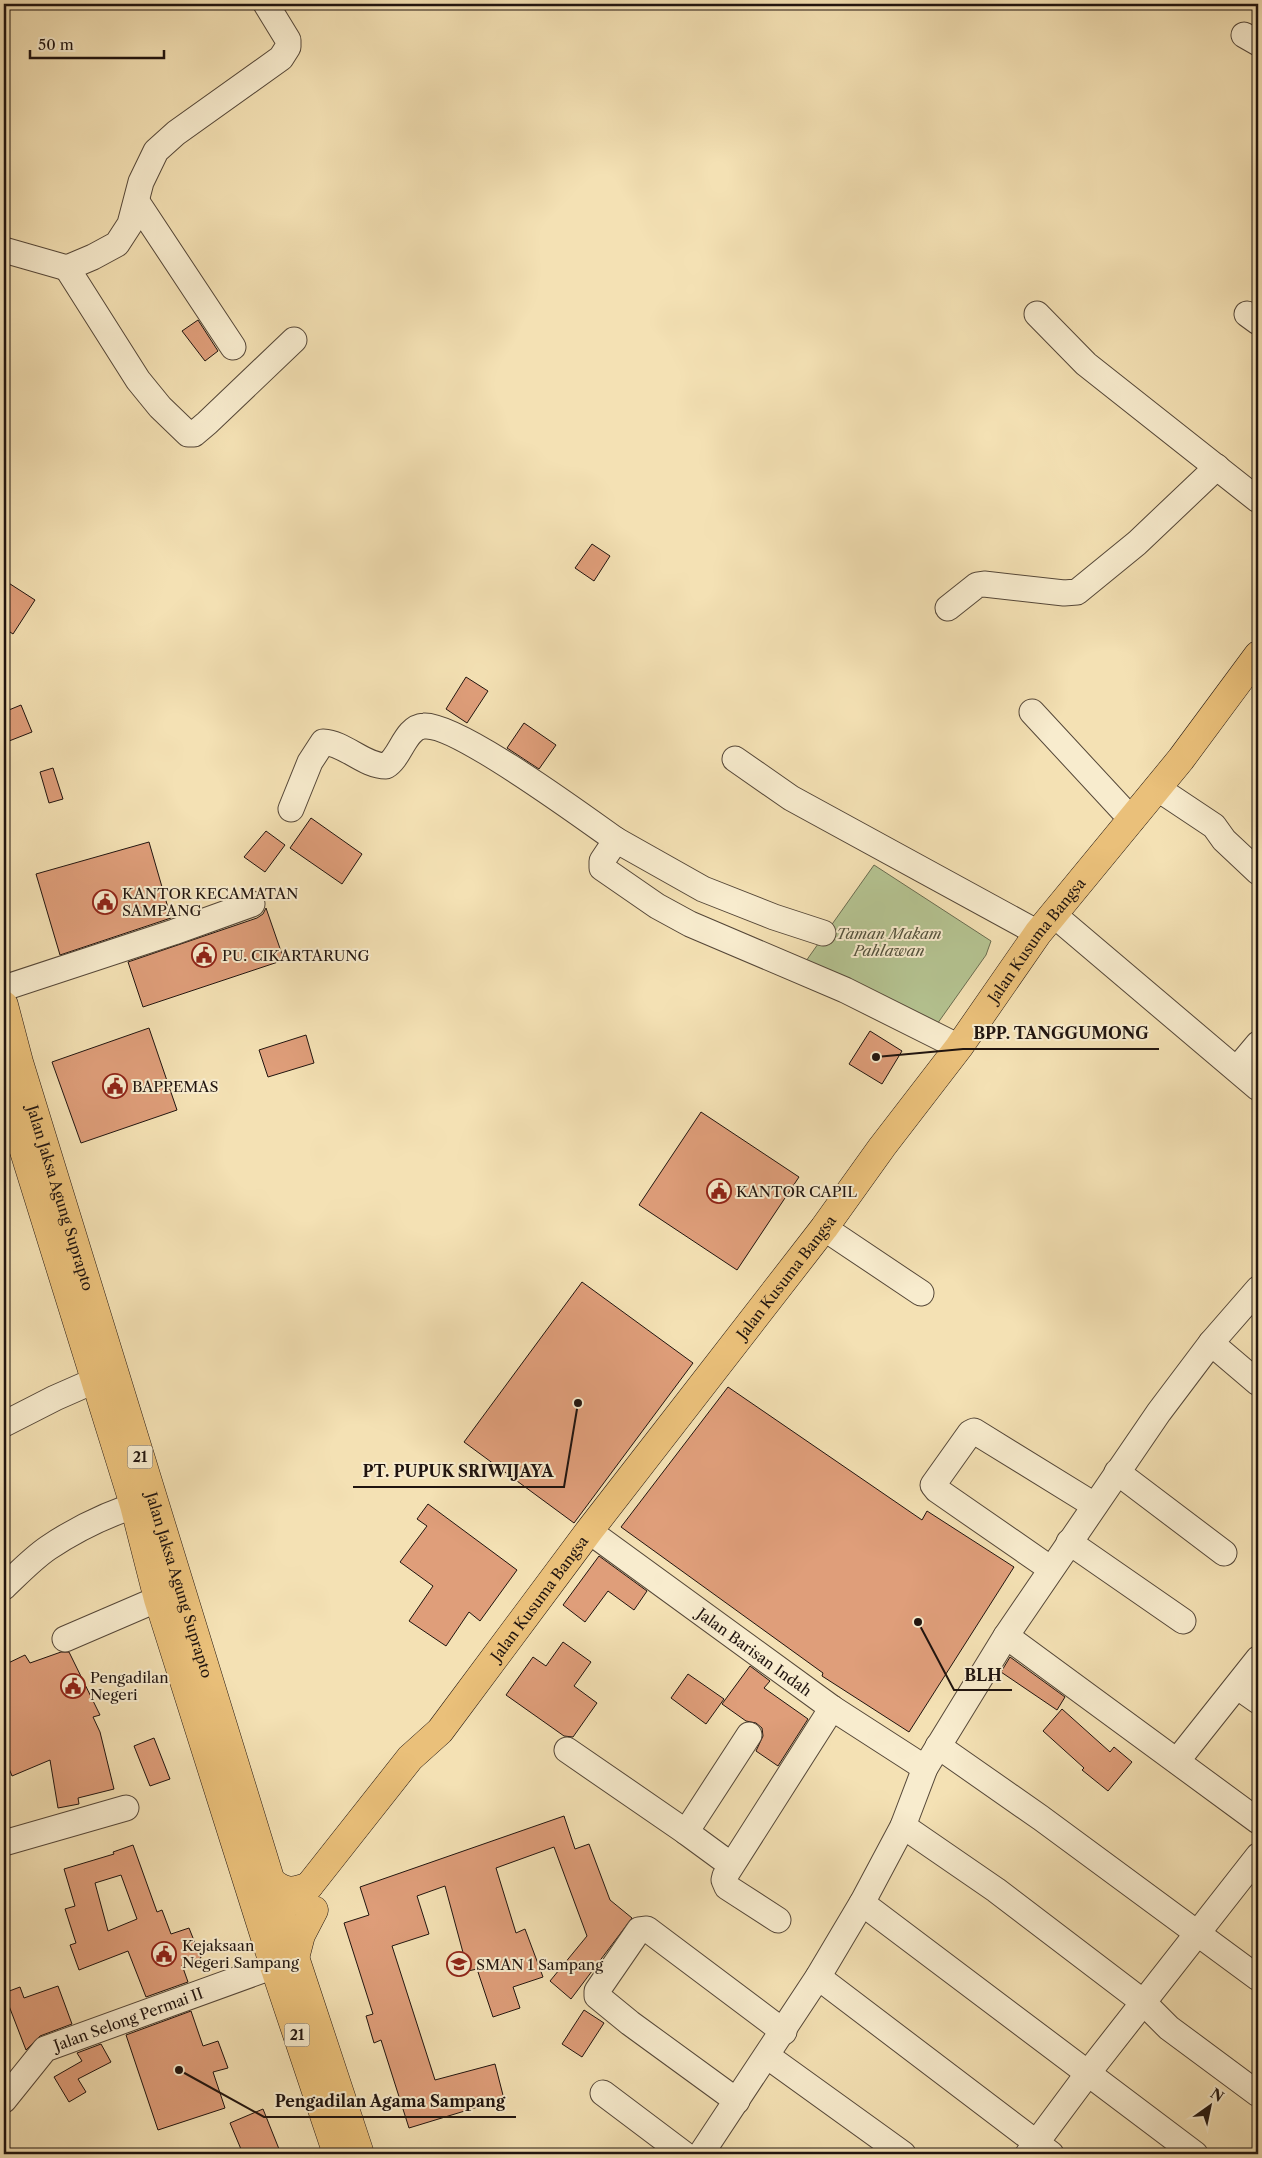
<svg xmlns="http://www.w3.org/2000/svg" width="1262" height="2158" font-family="'Libre Caslon Text',serif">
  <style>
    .green { fill: #b5c492; stroke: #6a6c50 }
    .building { fill: #df9e7a; stroke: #20140f; fill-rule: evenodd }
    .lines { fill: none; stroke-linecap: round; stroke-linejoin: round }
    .minor-casing { stroke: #554738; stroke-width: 27 }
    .major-casing { stroke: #20140f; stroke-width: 29 }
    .highway-casing { stroke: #20140f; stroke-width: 29 }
    .minor { stroke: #f8ecce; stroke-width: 25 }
    .major { stroke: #eac07a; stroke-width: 28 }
    .highway { stroke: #eac07a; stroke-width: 28 }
    .labels { text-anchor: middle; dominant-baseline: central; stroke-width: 4; stroke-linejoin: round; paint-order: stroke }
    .shield { fill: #f8ecce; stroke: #615548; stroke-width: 1 }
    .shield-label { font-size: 14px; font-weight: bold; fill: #20140f }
    .poi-label { font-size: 15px; fill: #20140f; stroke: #f8ecce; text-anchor: start }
    .park-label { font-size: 15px; font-style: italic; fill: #54523d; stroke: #f8ecce }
    .street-label { font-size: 15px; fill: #20140f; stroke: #f8ecce }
    .leader { fill: none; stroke: #20140f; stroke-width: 2 }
    .callout-dot { fill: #20140f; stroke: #f8ecce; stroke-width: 2 }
    .callout-label { font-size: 16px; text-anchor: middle; font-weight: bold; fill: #20140f; stroke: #f8ecce; stroke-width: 4; stroke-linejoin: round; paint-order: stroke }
  </style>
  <rect width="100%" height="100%" fill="#f4e1b4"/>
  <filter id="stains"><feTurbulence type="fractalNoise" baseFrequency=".004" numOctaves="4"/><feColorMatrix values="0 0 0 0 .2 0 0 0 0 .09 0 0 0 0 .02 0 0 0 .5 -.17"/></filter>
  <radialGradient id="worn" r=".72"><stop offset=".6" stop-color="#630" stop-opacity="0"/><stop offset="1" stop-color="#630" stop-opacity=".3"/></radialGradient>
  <path class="green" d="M 874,865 L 991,941 L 986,955 L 935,1027 L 806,961 Z"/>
  <path class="building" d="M 198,320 L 218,351 L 205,361 L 182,331 Z
    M 592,544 L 610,556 L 594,581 L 575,568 Z
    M 4,580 L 35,600 L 13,634 L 4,628 Z
    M 466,677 L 488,691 L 467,723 L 446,709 Z
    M 21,705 L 32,732 L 4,743 L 4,712 Z
    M 524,723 L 556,745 L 539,769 L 507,748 Z
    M 53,768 L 63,799 L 49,803 L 40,772 Z
    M 311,818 L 362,854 L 342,884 L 290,848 Z
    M 266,831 L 285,845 L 265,872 L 244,857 Z
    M 149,842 L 171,918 L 60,955 L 36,874 Z
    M 266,908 L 284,960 L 143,1007 L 128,962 L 257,918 L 263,914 Z
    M 149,1028 L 177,1110 L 81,1143 L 52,1062 Z
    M 870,1031 L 902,1051 L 882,1084 L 849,1064 Z
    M 306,1035 L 314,1063 L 268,1077 L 259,1050 Z
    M 701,1112 L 799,1177 L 737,1270 L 639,1205 Z
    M 582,1282 L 693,1363 L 574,1523 L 464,1442 Z
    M 728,1387 L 922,1520 L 927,1511 L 1014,1567 L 909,1732 L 822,1676 L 823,1673 L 621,1527 Z
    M 428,1504 L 517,1570 L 480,1621 L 469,1612 L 446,1646 L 409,1621 L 433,1586 L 400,1562 L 427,1526 L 417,1519 Z
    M 599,1556 L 647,1591 L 634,1610 L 608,1591 L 585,1622 L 563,1605 Z
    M 563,1642 L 591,1662 L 574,1686 L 597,1703 L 573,1737 L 564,1736 L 506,1695 L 533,1657 L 546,1666 Z
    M 61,1652 L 69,1652 L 100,1715 L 93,1717 L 100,1732 L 114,1789 L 78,1798 L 79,1804 L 58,1808 L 50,1760 L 12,1776 L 4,1756 L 4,1665 L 25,1655 L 30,1663 Z
    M 1010,1657 L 1065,1697 L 1057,1710 L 1001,1672 Z
    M 750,1666 L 770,1681 L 764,1688 L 808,1719 L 778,1766 L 756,1751 L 763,1736 L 762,1728 L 756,1723 L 746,1721 L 722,1704 Z
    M 688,1674 L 724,1699 L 706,1724 L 671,1698 Z
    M 1062,1709 L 1110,1752 L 1114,1747 L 1132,1762 L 1108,1791 L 1082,1770 L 1084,1768 L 1043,1731 Z
    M 154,1738 L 170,1779 L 150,1786 L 134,1746 Z
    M 564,1816 L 575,1849 L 589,1844 L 610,1900 L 632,1918 L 571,1999 L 550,1981 L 587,1936 L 554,1847 L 496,1868 L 516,1933 L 525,1929 L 543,1977 L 513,1987 L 520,2008 L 493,2017 L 477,1969 L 468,1971 L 445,1886 L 417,1896 L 429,1934 L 392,1946 L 435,2080 L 495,2064 L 504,2099 L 409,2128 L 381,2040 L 374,2043 L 366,2016 L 373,2014 L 344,1923 L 369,1915 L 360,1887 Z
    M 133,1845 L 157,1912 L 162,1910 L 171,1934 L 189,1928 L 201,1958 L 182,1965 L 188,1982 L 146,1997 L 128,1951 L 79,1970 L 70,1945 L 76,1943 L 65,1909 L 75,1906 L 64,1869 L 114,1854 L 113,1852 ZM 121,1875 L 137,1919 L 108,1931 L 95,1883 Z
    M 58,1986 L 72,2024 L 40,2036 L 26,2050 L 4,1993 L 20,1987 L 24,1998 Z
    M 584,2010 L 604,2023 L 582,2057 L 562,2044 Z
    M 191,2011 L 203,2046 L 218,2041 L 228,2068 L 213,2072 L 225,2108 L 158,2130 L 126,2035 Z
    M 101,2044 L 111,2062 L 78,2079 L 86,2092 L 69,2102 L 54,2077 L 82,2061 L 77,2053 Z
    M 263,2109 L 281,2154 L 243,2154 L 230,2123 Z"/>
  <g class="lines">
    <defs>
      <g id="minor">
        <path d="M 1244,35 L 1258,43"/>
        <path d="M 137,202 L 233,347"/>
        <path d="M 4,250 L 67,268 L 93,257 L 117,244 L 130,224 L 141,182 L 156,151 L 176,133 L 281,58 L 288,47 L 288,40 L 266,4"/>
        <path d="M 67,268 L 138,380 L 160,407 L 188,434 L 194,434 L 207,423 L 294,340"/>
        <path d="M 1037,314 L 1086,364 L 1258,500"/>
        <path d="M 1247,314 L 1258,322"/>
        <path d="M 948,608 L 977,585 L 984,584 L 1064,593 L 1077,592 L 1137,543 L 1217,467"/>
        <path d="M 1032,712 L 1132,820"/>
        <path d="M 735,759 L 791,798 L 1038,933"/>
        <path d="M 1157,788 L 1214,826 L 1224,840 L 1258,872"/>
        <path d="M 291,809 L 310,762 L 323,742 C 345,743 364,766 386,766 C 401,757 405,727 424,726 C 456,723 585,818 616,840 L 602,861 L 602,868 L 657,906 L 690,924 L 845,990 L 959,1047"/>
        <path d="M 616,840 L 703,889 L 774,917 L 823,933"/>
        <path d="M 1054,915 L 1258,1088"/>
        <path d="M 4,988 L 174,932 L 252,904"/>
        <path d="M 1237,1069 L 1258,1044"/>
        <path d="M 824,1228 L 921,1293"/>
        <path d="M 1211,1343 L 1258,1383"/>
        <path d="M 4,1424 L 55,1398 L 96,1380"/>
        <path d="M 1117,1472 L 1224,1553"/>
        <path id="s1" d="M 589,1531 L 832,1708 L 925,1768"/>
        <path d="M 1069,1542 L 1183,1621"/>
        <path d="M 1051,1569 L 937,1490 L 933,1485 L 970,1433 L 974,1431 L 1094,1505"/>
        <path d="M 4,1587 C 18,1574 32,1559 48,1548 C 79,1527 117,1510 154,1499"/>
        <path d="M 1006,1636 L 1258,1821"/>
        <path d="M 65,1639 L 158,1599"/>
        <path d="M 1238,1687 L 1258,1701"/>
        <path d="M 938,1746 L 1041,1818 L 1258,1978"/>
        <path d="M 567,1750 L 686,1832"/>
        <path d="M 1177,1761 L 1258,1659"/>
        <path d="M 903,1826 L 996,1890 L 1143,2002 L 1169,2028 L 1258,2094"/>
        <path d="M 4,1843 L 126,1808"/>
        <path d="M 731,1865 L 686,1832 L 749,1735"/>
        <path d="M 862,1903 L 1195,2154"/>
        <path d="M 778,1920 L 727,1887 L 724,1880 L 725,1876 L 832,1708"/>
        <path d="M 818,1977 L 1051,2154"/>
        <path d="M 767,2056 L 903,2154"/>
        <path d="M 603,2093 L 684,2154"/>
        <path id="s2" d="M 4,2100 L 45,2049 L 274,1966"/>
        <path d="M 737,2101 L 630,2023 L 597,1996 L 597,1991 L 639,1930 L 647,1929 L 784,2032"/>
        <path d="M 701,2154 L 818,1977 L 862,1903 L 903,1826 L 925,1768 L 1006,1636 L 1159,1412 L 1211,1343 L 1258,1289"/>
        <path d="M 1028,2154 L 1095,2064 L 1258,1856"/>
      </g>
      <g id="major">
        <path id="s3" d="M 290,1902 L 309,1886 L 410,1758 L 440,1731 L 589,1531 L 824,1228 L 882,1147 L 959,1047 L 1038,933 L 1181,759 L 1258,655"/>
      </g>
      <g id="highway">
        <path id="s4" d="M 4,1005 L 19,1062 L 284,1924 L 360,2154"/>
        <path d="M 4,1087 L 134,1505 L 158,1599 L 274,1966 L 337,2154"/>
        <path d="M 272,1882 C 285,1893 294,1892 309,1886"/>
        <path d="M 295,1958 L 301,1935 L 314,1910"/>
      </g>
    </defs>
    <use href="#minor" class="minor-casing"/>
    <use href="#major" class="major-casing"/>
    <use href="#highway" class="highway-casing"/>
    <use href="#minor" class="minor"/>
    <use href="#major" class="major"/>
    <use href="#highway" class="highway"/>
  </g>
  <defs>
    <symbol id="civic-ring" viewBox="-11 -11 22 22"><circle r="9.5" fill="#f8ecce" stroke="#8f2418" stroke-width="1.5"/><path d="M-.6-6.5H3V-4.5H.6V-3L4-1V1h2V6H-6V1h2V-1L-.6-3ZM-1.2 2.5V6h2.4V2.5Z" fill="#8f2418"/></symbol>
    <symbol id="school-ring" viewBox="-11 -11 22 22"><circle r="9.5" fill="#f8ecce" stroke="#8f2418" stroke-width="1.5"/><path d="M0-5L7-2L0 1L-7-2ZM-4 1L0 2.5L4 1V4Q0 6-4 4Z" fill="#8f2418"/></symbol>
  </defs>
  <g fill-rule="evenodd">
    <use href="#civic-ring" x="91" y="888" width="28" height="28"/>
    <use href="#civic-ring" x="190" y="941" width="28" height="28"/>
    <use href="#civic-ring" x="101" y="1072" width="28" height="28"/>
    <use href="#civic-ring" x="705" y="1177" width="28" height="28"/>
    <use href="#civic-ring" x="59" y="1672" width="28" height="28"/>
    <use href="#civic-ring" x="150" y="1940" width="28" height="28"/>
    <use href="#school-ring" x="445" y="1950" width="28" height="28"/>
  </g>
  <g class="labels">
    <g class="shield">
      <rect x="127.5" y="1445.5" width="25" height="23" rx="4"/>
      <rect x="284.5" y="2023.5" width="25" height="23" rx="4"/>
    </g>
    <g class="shield-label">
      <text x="140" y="1457">21</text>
      <text x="297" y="2035">21</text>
    </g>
    <g class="poi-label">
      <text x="122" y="893">KANTOR KECAMATAN<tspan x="122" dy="17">SAMPANG</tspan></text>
      <text x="222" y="955">PU. CIKARTARUNG</text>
      <text x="132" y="1086">BAPPEMAS</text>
      <text x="736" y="1191">KANTOR CAPIL</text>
      <text x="90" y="1677">Pengadilan<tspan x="90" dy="17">Negeri</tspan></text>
      <text x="182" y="1945">Kejaksaan<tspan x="182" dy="17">Negeri Sampang</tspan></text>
      <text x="476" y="1964">SMAN 1 Sampang</text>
    </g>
    <g class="park-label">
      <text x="889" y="933">Taman Makam<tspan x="889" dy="17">Pahlawan</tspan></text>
    </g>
    <g class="street-label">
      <text stroke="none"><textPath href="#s3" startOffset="1219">Jalan Kusuma Bangsa</textPath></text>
      <text stroke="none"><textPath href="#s4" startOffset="201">Jalan Jaksa Agung Suprapto</textPath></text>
      <text stroke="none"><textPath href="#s3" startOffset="799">Jalan Kusuma Bangsa</textPath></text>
      <text stroke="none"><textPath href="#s4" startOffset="606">Jalan Jaksa Agung Suprapto</textPath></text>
      <text stroke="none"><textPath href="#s3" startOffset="394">Jalan Kusuma Bangsa</textPath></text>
      <text stroke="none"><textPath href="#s1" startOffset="205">Jalan Barisan Indah</textPath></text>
      <text stroke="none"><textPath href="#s2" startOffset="154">Jalan Selong Permai II</textPath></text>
    </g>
  </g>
  <path class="leader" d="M876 1057L963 1049H1159M578 1403L564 1487H353M918 1622L954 1690H1012M179 2070L264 2117H516"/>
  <g class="callout-dot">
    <circle cx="876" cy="1057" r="5"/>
    <circle cx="578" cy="1403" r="5"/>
    <circle cx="918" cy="1622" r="5"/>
    <circle cx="179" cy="2070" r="5"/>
  </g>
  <g class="callout-label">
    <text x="1061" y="1039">BPP. TANGGUMONG</text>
    <text x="458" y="1477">PT. PUPUK SRIWIJAYA</text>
    <text x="983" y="1681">BLH</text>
    <text x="390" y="2107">Pengadilan Agama Sampang</text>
  </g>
  <rect width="1262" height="2158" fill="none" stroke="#f4e1b4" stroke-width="20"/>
  <rect x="5" y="5" width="1252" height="2148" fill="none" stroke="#20140f" stroke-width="2.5"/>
  <rect x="10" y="10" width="1242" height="2138" fill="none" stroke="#20140f"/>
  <g transform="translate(1210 2106) rotate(33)" stroke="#f8ecce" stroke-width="4" paint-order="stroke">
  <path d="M0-4L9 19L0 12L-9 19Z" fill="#20140f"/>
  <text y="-8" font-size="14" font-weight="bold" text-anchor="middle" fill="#20140f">N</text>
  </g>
  <path d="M30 50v8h134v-8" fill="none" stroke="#20140f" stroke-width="2.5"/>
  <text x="38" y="50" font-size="15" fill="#20140f" stroke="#f8ecce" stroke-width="4" paint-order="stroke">50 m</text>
  <rect width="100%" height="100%" filter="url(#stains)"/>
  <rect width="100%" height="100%" fill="url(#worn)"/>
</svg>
